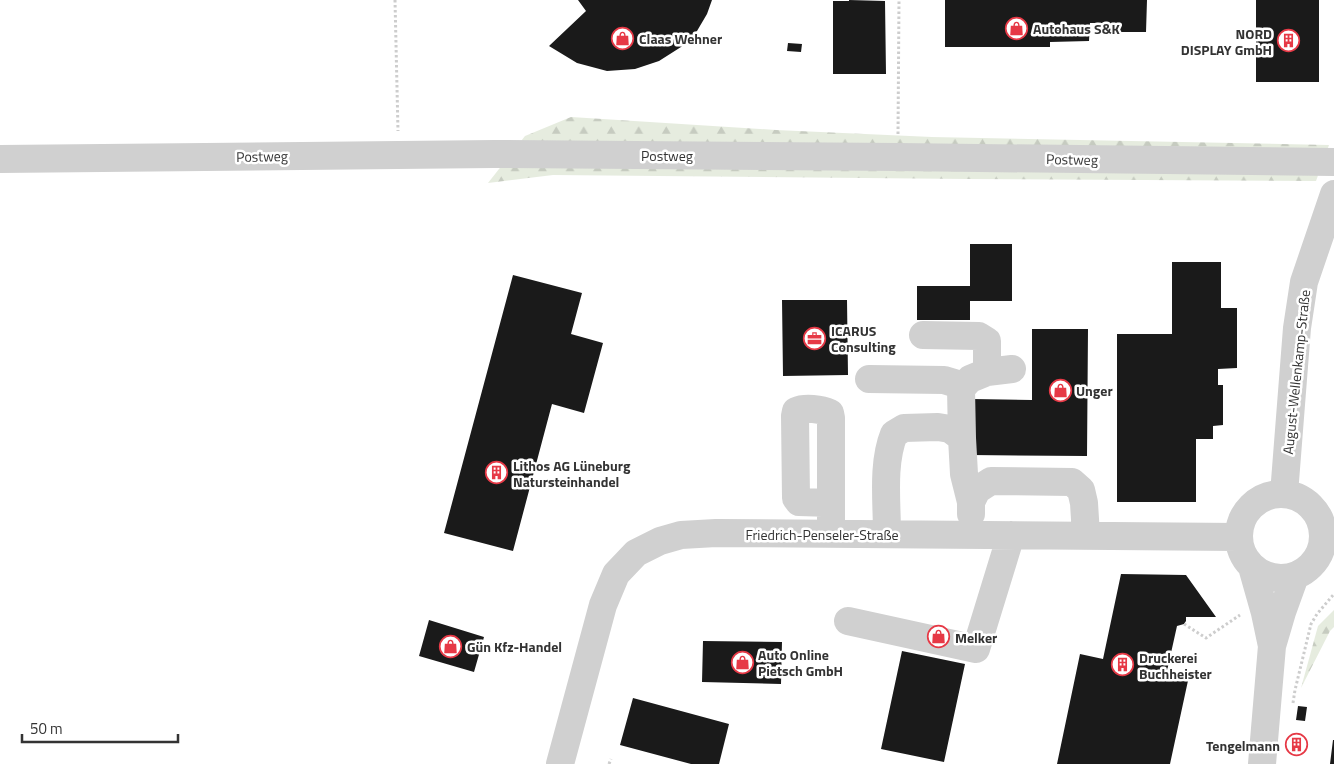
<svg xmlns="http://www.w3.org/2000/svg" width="1334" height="764" font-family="'Titillium Web',sans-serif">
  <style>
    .forest { fill: url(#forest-firs) }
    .building { fill: #1a1a1a }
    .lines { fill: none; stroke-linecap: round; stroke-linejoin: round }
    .path { stroke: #cdcdcd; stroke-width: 3; stroke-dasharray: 2.5 2.5; stroke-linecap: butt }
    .minor { stroke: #d0d0d0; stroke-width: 28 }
    .labels { text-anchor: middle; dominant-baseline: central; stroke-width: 5; stroke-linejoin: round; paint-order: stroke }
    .poi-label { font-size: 14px; font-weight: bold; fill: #333; stroke: #fff; text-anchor: start }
    .street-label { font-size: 14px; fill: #333; stroke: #fff }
  </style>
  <defs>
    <pattern id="forest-firs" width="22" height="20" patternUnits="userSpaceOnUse" patternTransform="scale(1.25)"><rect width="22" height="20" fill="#e6ecdf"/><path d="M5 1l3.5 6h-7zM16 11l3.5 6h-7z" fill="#c6cbc0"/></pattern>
  </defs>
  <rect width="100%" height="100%" fill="#fff"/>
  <path class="forest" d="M 571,117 L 776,130 L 932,137 L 1329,145 L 1316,181 L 966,179 L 553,175 L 488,183 L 525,136 Z
    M 1334,610 L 1334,627 L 1330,631 L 1301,688 L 1318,626 Z"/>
  <path class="building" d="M 578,0 L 712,0 L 707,14 L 697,31 L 681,47 L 659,61 L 635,69 L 607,71 L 577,63 L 549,46 L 586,11 Z
    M 849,0 L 885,1 L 886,74 L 833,74 L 833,1 L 849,1 Z
    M 945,0 L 1147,0 L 1146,32 L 1109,32 L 1110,23 L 1090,23 L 1089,41 L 1050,42 L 1050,47 L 945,47 Z
    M 1256,0 L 1319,0 L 1319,82 L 1256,82 Z
    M 788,43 L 802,44 L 801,52 L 787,51 Z
    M 970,244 L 1012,244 L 1012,301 L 970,301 L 970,320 L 917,320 L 917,286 L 970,286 Z
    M 1172,262 L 1221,262 L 1221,308 L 1237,308 L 1237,368 L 1218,369 L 1218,385 L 1223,385 L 1223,425 L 1213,426 L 1213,439 L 1196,439 L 1196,502 L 1117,502 L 1117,334 L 1172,334 Z
    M 513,275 L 582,293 L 571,334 L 603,343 L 584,413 L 552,404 L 513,551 L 444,533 Z
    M 782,300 L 847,300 L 848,375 L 783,376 Z
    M 1032,329 L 1088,329 L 1087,456 L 971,455 L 972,399 L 1032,400 Z
    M 1121,574 L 1186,575 L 1216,617 L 1186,617 L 1186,621 L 1184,624 L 1177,626 L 1167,671 L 1189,676 L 1170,764 L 1057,764 L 1080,654 L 1103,659 Z
    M 429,620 L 484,637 L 474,672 L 419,656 Z
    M 703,641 L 782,642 L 781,684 L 702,682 Z
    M 902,651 L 965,664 L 944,762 L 881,749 Z
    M 633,698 L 729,724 L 719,764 L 691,764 L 620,745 Z
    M 1298,706 L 1307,707 L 1305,721 L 1296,720 Z
    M 1293,736 L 1300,737 L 1299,753 L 1292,752 Z
    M 1333,740 L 1334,740 L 1334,764 L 1330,764 Z"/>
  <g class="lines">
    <path class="path" d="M 395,0 L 398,131
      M 898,134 L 899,0
      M 1184,624 L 1206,638 L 1240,615
      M 1293,703 L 1295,690 L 1311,624 L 1317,614 L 1334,594
      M 609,764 L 611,759"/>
    <path class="minor" d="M 0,159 L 494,154 L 898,157 L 1334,162
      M 923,335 L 979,336 L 987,341 L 987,372
      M 869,379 L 944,380 L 954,383 L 961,389
      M 962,438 L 961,389 L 970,379 L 987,372 L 1012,369
      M1239 536a42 42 0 1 1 84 0a42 42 0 1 1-84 0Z
      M 1284,494 L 1297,328 L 1304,282 L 1334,194
      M 831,503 L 799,502 L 796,498 L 795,416 L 796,411 C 805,407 821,409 830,413 L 831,418 L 831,534
      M 971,514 L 971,502 L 977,490 L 991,481 L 1072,482 L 1081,490 L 1084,503 L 1086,535
      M 887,534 C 887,502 882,464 894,434 L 904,428 L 938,427 L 950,429 L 962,438 L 964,474 L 971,502
      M 1252,567 L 1265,613 L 1272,646 L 1282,612 L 1295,576
      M 848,621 L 976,649 L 1011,535
      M 560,764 L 603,605 L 616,574 L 636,553 L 660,541 L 681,535 L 716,533 L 1239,537
      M 1262,764 L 1272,646"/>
  </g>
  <defs>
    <symbol id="shop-ring" viewBox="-11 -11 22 22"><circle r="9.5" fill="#fff" stroke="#e63946" stroke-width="1.5"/><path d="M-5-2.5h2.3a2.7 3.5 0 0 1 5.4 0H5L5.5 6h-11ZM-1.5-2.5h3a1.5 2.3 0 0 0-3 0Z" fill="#e63946"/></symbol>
    <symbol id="building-ring" viewBox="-11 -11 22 22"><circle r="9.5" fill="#fff" stroke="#e63946" stroke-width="1.5"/><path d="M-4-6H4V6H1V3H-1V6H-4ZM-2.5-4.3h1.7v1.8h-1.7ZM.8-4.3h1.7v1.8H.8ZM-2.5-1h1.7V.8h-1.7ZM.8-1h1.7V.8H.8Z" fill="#e63946"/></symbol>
    <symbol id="office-ring" viewBox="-11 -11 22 22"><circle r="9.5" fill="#fff" stroke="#e63946" stroke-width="1.5"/><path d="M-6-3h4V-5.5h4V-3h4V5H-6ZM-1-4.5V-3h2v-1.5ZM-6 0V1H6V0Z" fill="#e63946"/></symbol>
  </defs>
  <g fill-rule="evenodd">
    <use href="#shop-ring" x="1004" y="16" width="25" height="25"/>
    <use href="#shop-ring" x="610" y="26" width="25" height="25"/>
    <use href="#building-ring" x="1276" y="28" width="25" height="25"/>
    <use href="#office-ring" x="802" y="326" width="25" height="25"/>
    <use href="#shop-ring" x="1048" y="378" width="25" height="25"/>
    <use href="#building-ring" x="484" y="460" width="25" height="25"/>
    <use href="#shop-ring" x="926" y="624" width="25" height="25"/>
    <use href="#shop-ring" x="438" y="634" width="25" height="25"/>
    <use href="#shop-ring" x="730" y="650" width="25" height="25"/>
    <use href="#building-ring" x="1110" y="652" width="25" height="25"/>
    <use href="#building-ring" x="1284" y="732" width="25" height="25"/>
  </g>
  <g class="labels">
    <g class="poi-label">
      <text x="1033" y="28">Autohaus S&amp;K</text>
      <text x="1272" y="33" text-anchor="end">NORD<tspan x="1272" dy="16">DISPLAY GmbH</tspan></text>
      <text x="639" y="38">Claas Wehner</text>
      <text x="831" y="330">ICARUS<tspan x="831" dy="16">Consulting</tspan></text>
      <text x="1076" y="390">Unger</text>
      <text x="513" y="465">Lithos AG Lüneburg<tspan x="513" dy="16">Natursteinhandel</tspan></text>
      <text x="955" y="637">Melker</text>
      <text x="467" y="646">Gün Kfz-Handel</text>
      <text x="758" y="654">Auto Online<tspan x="758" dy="16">Pietsch GmbH</tspan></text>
      <text x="1139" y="657">Druckerei<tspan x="1139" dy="16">Buchheister</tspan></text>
      <text x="1280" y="745" text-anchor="end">Tengelmann</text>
    </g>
    <g class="street-label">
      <text x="667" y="155">Postweg</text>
      <text transform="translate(262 156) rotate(-1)">Postweg</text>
      <text transform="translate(1072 159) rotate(1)">Postweg</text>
      <text transform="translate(1296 372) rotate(-84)">August-Wellenkamp-Straße</text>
      <text x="822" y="534">Friedrich-Penseler-Straße</text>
    </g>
  </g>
  <path d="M22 734v8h156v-8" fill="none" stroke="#333333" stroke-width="2.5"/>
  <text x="30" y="734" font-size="15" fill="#333333" stroke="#ffffff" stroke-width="4" paint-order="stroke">50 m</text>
</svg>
